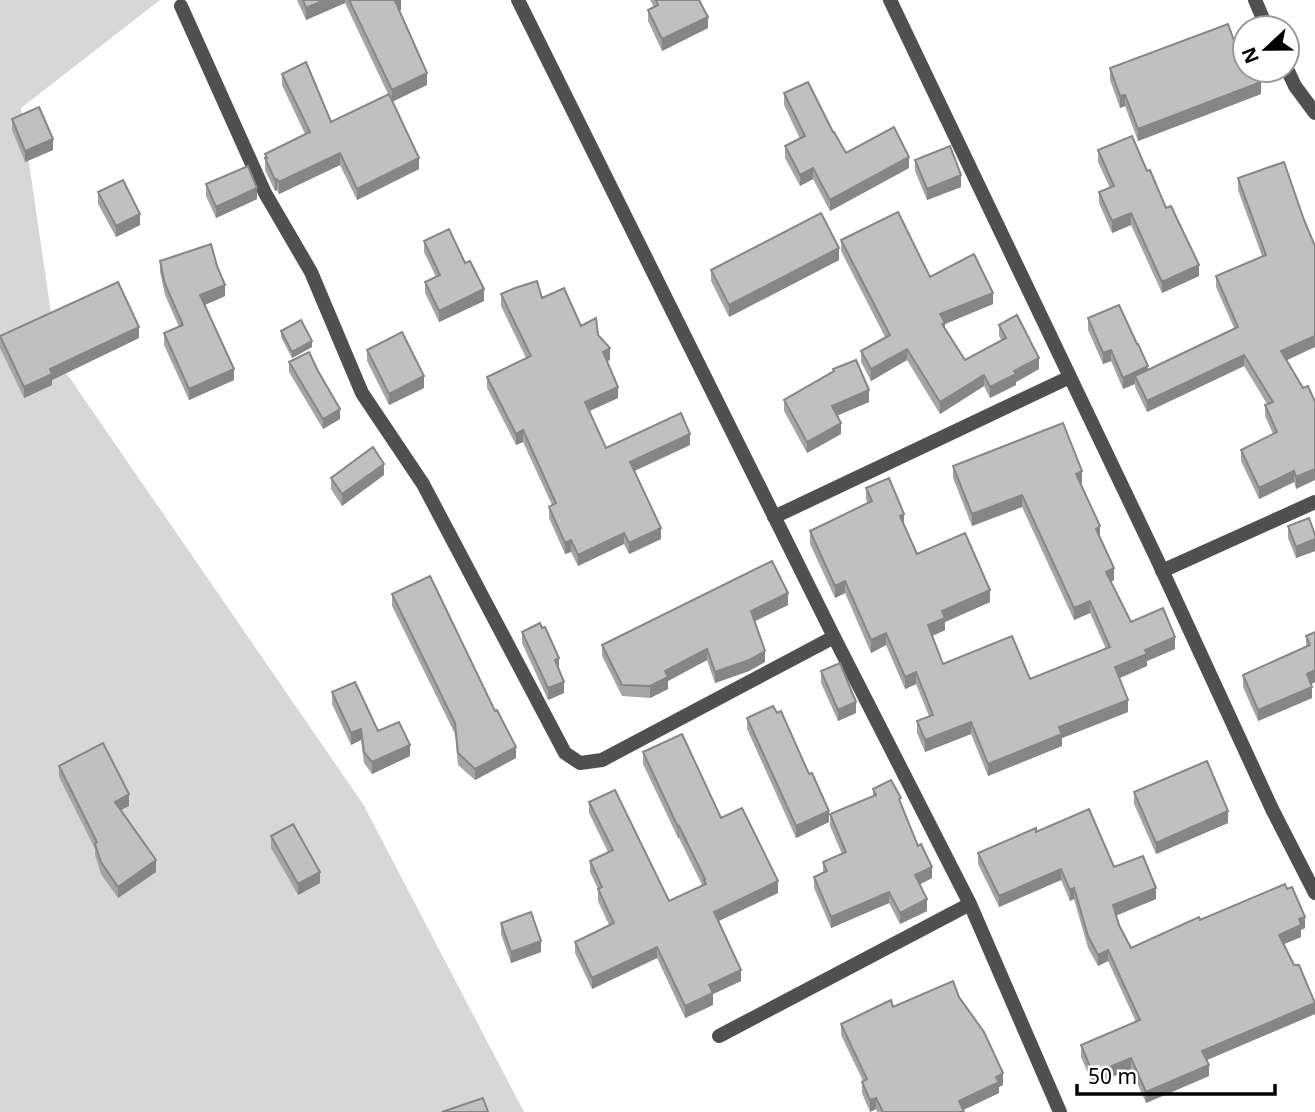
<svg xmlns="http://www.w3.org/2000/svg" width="1315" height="1112" font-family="'Noto Sans',sans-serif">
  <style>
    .green { fill: #d7d7d7 }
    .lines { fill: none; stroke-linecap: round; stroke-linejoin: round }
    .street { stroke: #505050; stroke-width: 14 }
    .wall { fill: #a5a5a5 }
    .shaded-wall { fill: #868686 }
    .building { fill: #c0c0c0; stroke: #868686; stroke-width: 2 }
  </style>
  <rect width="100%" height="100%" fill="#fff"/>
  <path class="green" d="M 0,0 L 160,0 L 21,108 L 58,361 L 363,804 L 524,1112 L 0,1112 Z"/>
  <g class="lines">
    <path class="street" d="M 518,0 L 834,637 L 970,904 L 1060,1112
      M 890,0 L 1156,557 L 1272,809 L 1315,893
      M 1255,0 L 1267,28
      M 181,6 L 265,193 L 311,272 L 362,393 L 423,484 L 565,753 L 580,763 L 602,760 L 834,637
      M 1287,69 L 1295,86 L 1315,113
      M 774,517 L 1070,377
      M 1162,571 L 1315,502
      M 719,1036 L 970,904"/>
  </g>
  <path class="wall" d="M 297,0 L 401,0 L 401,10 L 399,11 L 427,85 L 392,101 L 419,169 L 357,200 L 340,165 L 279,194 L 277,190 L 275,191 L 265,170 L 265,154 L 305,134 L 282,85 L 282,74 L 331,122 L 388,94 L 345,3 L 306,20 Z
    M 650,0 L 699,0 L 708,28 L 662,51 L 648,21 L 648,10 L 654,7 Z
    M 1240,57 L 1261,94 L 1138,141 L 1125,106 L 1120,108 L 1110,80 L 1110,68 Z
    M 784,93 L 833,132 L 846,153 L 909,168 L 830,211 L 813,179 L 800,186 L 785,158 L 785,146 L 800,139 L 784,105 Z
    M 12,119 L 53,150 L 25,162 L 12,130 Z
    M 1098,150 L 1147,171 L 1199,276 L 1162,293 L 1131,225 L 1112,233 L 1099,203 L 1099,192 L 1110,188 L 1098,162 Z
    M 915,160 L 961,187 L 927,200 L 915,171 Z
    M 1284,162 L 1286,360 L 1303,388 L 1296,489 L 1294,482 L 1259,499 L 1241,461 L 1241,450 L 1273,434 L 1265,416 L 1265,405 L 1267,404 L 1244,366 L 1147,412 L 1135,387 L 1135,384 L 1123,389 L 1111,361 L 1103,364 L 1088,330 L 1088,318 L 1137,344 L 1148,369 L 1234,328 L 1216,287 L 1216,276 L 1262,256 L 1238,190 L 1238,178 Z
    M 206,184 L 257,199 L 216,218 L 206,196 Z
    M 98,192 L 140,225 L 116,237 L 98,204 Z
    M 841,240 L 993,304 L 945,324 L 945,328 L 965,360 L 1002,341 L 999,336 L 999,325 L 1039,369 L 1016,382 L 1016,385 L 990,398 L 984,386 L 940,414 L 907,360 L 871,381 L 861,362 L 861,351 L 885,337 L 841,251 Z
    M 424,241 L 465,263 L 484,301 L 439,322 L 425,293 L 425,282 L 436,277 L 424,252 Z
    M 839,260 L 729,317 L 711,281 L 711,270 Z
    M 160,261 L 225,296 L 205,305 L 234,380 L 189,400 L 164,345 L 164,333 L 179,327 L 165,295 L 160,272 Z
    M 501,294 L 542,298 L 581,326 L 598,335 L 610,360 L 607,361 L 618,398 L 589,411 L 606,448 L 690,445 L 634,471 L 661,539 L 629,554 L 624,544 L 578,566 L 571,552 L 565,554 L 549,518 L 549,507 L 552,505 L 523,442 L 516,445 L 487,388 L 487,377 L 526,358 L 501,306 Z
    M 281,331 L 312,347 L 292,358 L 281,337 Z
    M 0,336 L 139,338 L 52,380 L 52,385 L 24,398 L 0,348 Z
    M 367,350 L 424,388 L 389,405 L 367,361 Z
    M 289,362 L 340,419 L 323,429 L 289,372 Z
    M 833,369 L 869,402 L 837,415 L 841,434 L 807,453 L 784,411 L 784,400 L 833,372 Z
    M 953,466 L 1082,483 L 1081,484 L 1114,580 L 1111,582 L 1131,622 L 1175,649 L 1147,661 L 1147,666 L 1120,678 L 1128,712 L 1062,738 L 1062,746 L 988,776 L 971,734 L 925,752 L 917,733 L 917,721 L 929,716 L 916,684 L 905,689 L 886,645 L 871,653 L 845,593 L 835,598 L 810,544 L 810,531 L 868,504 L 866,500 L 866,488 L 904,526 L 917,554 L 990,602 L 945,622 L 945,630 L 932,636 L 943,664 L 1030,679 L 1106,649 L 1090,613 L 1074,620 L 1022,507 L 972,526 L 953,478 Z
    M 384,475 L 342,506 L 331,489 L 331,478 Z
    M 1288,526 L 1315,535 L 1315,551 L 1296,558 L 1288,538 Z
    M 392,594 L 516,758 L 475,780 L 458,765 L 455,734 L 392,606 Z
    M 788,605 L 755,621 L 765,662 L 749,671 L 715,683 L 707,660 L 668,681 L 668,689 L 650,698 L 622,696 L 602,656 L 602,645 Z
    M 522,632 L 559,670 L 564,693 L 548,700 L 522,643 Z
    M 1315,632 L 1315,682 L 1311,684 L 1312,698 L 1258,721 L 1243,687 L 1243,675 L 1306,647 L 1306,636 Z
    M 821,671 L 856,713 L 838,721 L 821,683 Z
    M 332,692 L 378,731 L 410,756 L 372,774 L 364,763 L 361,740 L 351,745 L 332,704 Z
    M 747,718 L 829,822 L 796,838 L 747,729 Z
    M 643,752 L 721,818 L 778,893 L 719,921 L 741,981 L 713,994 L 713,1005 L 685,1018 L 657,958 L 592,989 L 575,953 L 575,942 L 609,925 L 598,901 L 598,889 L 590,872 L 590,861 L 608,852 L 589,813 L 589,802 L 669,901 L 702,885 L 679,838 L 678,838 L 643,764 Z
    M 59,766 L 129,806 L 120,810 L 156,872 L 118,898 L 101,874 L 95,855 L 95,849 L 59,777 Z
    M 873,789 L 901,804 L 932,878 L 920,884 L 927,911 L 900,924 L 889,903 L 831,928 L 814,888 L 814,877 L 823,873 L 823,862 L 842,854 L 830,826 L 830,814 L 873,796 Z
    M 1134,792 L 1228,823 L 1156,854 L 1134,804 Z
    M 1036,832 L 1114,867 L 1156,899 L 1116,915 L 1119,925 L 1131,948 L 1200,920 L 1305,928 L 1301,930 L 1301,937 L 1284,944 L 1315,1014 L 1207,1060 L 1209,1076 L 1146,1103 L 1131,1069 L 1093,1085 L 1081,1057 L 1081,1045 L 1136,1022 L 1108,961 L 1098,966 L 1088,948 L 1074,899 L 1070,901 L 1061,880 L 999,907 L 978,864 L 978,853 Z
    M 271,836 L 320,883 L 298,895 L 271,848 Z
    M 501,923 L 541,952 L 511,963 L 501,934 Z
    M 959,997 L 1003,1085 L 999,1087 L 999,1093 L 963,1110 L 964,1112 L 877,1112 L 876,1109 L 870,1112 L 862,1093 L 862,1082 L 863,1081 L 841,1035 L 841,1024 L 893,1007 Z"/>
  <path class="shaded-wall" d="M 325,0 L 345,0 L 345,3 L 306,20 L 306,8 Z
    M 397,0 L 401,0 L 401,10 L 395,13 L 395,1 Z
    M 708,17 L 708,28 L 662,51 L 662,39 Z
    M 427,73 L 427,85 L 392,102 L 392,90 Z
    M 1261,82 L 1261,94 L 1138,141 L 1138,129 Z
    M 1125,95 L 1125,106 L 1120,108 L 1120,96 Z
    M 53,139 L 53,150 L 25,162 L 25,151 Z
    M 340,153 L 340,165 L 279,194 L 279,182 Z
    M 909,157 L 909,168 L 830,211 L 830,200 Z
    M 419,158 L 419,169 L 357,200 L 357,189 Z
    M 813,168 L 813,179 L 800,186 L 800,175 Z
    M 961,175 L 961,187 L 927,200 L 927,189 Z
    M 277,179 L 277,190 L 275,191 L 275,180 Z
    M 257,188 L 257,199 L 216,218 L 216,207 Z
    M 1131,213 L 1131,225 L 1112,233 L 1112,221 Z
    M 140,214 L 140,225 L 116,237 L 116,226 Z
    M 839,248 L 839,260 L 729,317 L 729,305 Z
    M 1199,265 L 1199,276 L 1162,293 L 1162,282 Z
    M 225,285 L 225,296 L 200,307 L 200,295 Z
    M 484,289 L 484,301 L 439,322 L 439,311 Z
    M 993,293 L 993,304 L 945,324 L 945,334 L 940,314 Z
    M 139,327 L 139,338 L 52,380 L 52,385 L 24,398 L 24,387 L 50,369 Z
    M 1315,336 L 1315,347 L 1281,363 L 1281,351 Z
    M 312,341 L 312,347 L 292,358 L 292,352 Z
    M 610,348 L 610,360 L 603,363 L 603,352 Z
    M 907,349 L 907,360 L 871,381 L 871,369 Z
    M 1111,350 L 1111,361 L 1103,364 L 1103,353 Z
    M 1244,355 L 1244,366 L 1147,412 L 1147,401 Z
    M 1039,358 L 1039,369 L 1016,382 L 1016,385 L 990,398 L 990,387 L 1014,371 Z
    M 1148,366 L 1148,378 L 1135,376 L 1135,384 L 1123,389 L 1123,378 Z
    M 234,369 L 234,380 L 189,400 L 189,389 Z
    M 984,375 L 984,386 L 940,414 L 940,402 Z
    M 424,376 L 424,388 L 389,405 L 389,394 Z
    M 618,387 L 618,398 L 585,413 L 585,402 Z
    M 869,390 L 869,402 L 832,418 L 832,406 Z
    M 340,409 L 340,419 L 323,429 L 323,419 Z
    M 841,423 L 841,434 L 807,453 L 807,442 Z
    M 523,430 L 523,442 L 516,445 L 516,434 Z
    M 690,434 L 690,445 L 630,473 L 630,462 Z
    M 384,464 L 384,475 L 342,506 L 342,494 Z
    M 1315,469 L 1315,480 L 1296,489 L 1296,477 Z
    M 1082,471 L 1082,483 L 1076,486 L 1076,474 Z
    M 1294,471 L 1294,482 L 1259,499 L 1259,488 Z
    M 1022,495 L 1022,507 L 972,526 L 972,514 Z
    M 904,514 L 904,526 L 900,516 Z
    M 1100,526 L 1100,539 L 1096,529 Z
    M 661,528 L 661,539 L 629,554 L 629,543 Z
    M 624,533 L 624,544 L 578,566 L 578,555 Z
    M 1315,539 L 1315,551 L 1296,558 L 1296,547 Z
    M 571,540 L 571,552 L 565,554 L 565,543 Z
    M 1114,568 L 1114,580 L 1106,584 L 1106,572 Z
    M 845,581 L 845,593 L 835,598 L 835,586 Z
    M 990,590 L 990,602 L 945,622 L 945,630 L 928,638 L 928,625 L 942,611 Z
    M 788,593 L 788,605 L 751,623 L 751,611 Z
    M 1090,601 L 1090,613 L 1074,620 L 1074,608 Z
    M 886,633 L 886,645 L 871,653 L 871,640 Z
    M 1175,637 L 1175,649 L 1147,661 L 1147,666 L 1115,680 L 1115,667 L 1145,650 Z
    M 707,649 L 707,660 L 668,681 L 668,689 L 650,698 L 650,686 L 665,671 Z
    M 765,651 L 765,662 L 749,671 L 715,683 L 715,672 Z
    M 559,658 L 559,670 L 555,660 Z
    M 1315,670 L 1315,682 L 1307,686 L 1307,674 Z
    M 916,672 L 916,684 L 905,689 L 905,677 Z
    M 564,682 L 564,693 L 548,700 L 548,688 Z
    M 1312,687 L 1312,698 L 1258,721 L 1258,710 Z
    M 1128,700 L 1128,712 L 1062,738 L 1062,746 L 988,776 L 988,764 L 1059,727 Z
    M 856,702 L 856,713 L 838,721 L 838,710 Z
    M 971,722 L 971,734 L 925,752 L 925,740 Z
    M 361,729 L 361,740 L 351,745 L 351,733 Z
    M 410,745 L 410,756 L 372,774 L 372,762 Z
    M 516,747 L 516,758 L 475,780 L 475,769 Z
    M 129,794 L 129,806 L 115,813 L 115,802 Z
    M 829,811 L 829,822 L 796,838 L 796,826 Z
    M 1228,811 L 1228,823 L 1156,854 L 1156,843 Z
    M 679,826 L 679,838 L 678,838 L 678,827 Z
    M 156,860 L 156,872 L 118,898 L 118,887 Z
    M 932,867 L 932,878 L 915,887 L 915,875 Z
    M 1061,869 L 1061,880 L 999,907 L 999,896 Z
    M 320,872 L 320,883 L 298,895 L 298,884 Z
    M 778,881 L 778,893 L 714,923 L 714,912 Z
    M 1074,888 L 1074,899 L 1070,901 L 1070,890 Z
    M 1156,888 L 1156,899 L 1113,917 L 1113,905 Z
    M 889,892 L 889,903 L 831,928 L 831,917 Z
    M 927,899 L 927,911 L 900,924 L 900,913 Z
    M 1305,917 L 1305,928 L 1301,930 L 1301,937 L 1279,946 L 1279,935 L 1299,919 Z
    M 541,941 L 541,952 L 511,963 L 511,952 Z
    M 657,947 L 657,958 L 592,989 L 592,978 Z
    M 1108,950 L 1108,961 L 1098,966 L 1098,955 Z
    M 741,970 L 741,981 L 713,994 L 713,1005 L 685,1018 L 685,1006 L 709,985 Z
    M 1315,1003 L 1315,1014 L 1202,1062 L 1202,1051 Z
    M 1131,1058 L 1131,1069 L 1093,1085 L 1093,1074 Z
    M 1209,1065 L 1209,1076 L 1146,1103 L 1146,1092 Z
    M 1003,1073 L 1003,1085 L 999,1087 L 999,1093 L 959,1112 L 959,1101 Z
    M 876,1098 L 876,1109 L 870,1112 L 870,1100 Z"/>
  <path class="building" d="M 303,0 L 325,0 L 306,8 Z
    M 349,0 L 397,0 L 395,1 L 427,73 L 392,90 Z
    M 656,0 L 699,0 L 708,17 L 662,39 L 648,10 L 658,5 Z
    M 1228,24 L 1240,57 L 1245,55 L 1245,70 L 1256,70 L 1261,82 L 1138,129 L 1125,95 L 1120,96 L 1110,68 Z
    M 306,62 L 331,122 L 389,94 L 419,158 L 357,189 L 340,153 L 279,182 L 277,179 L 275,180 L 265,158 L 267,158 L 265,154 L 310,132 L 282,74 Z
    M 808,82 L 833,132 L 834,132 L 846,153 L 894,127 L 909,157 L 830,200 L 813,168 L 800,175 L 785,146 L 805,136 L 784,93 Z
    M 39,107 L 53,139 L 25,151 L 12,119 Z
    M 1132,136 L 1147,171 L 1150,170 L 1166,208 L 1171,206 L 1199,265 L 1162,282 L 1131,213 L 1112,221 L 1099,192 L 1114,186 L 1098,150 Z
    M 950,146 L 961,175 L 927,189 L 915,160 Z
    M 1284,162 L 1304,220 L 1315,246 L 1315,336 L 1281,351 L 1303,388 L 1308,386 L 1315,402 L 1315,469 L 1296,477 L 1294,471 L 1259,488 L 1241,450 L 1277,432 L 1265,405 L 1273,402 L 1244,355 L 1147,401 L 1135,376 L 1238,327 L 1216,276 L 1266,255 L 1238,178 Z
    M 248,166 L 257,188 L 216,207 L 206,184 Z
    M 123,180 L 140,214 L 116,226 L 98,192 Z
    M 898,212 L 930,277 L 974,254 L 993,293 L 940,314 L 945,323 L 942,324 L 965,360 L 1006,338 L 999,325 L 1017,315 L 1039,358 L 1014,371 L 1016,374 L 990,387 L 984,375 L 940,402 L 907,349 L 871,369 L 861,351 L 890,335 L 841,240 Z
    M 821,213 L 839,248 L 729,305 L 711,270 Z
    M 449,229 L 465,263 L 470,261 L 484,289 L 439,311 L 425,282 L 440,275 L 424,241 Z
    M 211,244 L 217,266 L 225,285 L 200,295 L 234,369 L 189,389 L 164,333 L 183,325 L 165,284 L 160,261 Z
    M 537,281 L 542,298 L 564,288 L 581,326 L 596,318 L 598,335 L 610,348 L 603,352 L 618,387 L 585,402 L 606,448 L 681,413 L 690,434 L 630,462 L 661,528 L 629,543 L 624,533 L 578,555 L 571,540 L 565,543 L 549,507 L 556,503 L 523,430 L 516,434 L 487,377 L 531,356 L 501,294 L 515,288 Z
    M 118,282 L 139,327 L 50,369 L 52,374 L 24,387 L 0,336 Z
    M 1119,305 L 1137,344 L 1138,344 L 1148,366 L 1123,378 L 1111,350 L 1103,353 L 1088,318 Z
    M 301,320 L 312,341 L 292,352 L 281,331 Z
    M 402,332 L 424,376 L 389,394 L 367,350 Z
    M 309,352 L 318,371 L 340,409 L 323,419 L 289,362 Z
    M 856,360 L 869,390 L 832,406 L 841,423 L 807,442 L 784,400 L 834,371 L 833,369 Z
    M 1063,423 L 1082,471 L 1076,474 L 1100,526 L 1096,529 L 1114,568 L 1106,572 L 1131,622 L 1163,608 L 1175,637 L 1145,650 L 1147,654 L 1115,667 L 1128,700 L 1059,727 L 1062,734 L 988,764 L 971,722 L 925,740 L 917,721 L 933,715 L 916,672 L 905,677 L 886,633 L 871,640 L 845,581 L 835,586 L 810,531 L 872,501 L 866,488 L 889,478 L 904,514 L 900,516 L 917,554 L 965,533 L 990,590 L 942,611 L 945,618 L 928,625 L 943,664 L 1012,636 L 1030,679 L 1110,647 L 1090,601 L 1074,608 L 1022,495 L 972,514 L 953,466 Z
    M 373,447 L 384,464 L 342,494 L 331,478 Z
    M 1309,518 L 1315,535 L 1315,539 L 1296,547 L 1288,526 Z
    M 772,561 L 788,593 L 751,611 L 765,651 L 749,660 L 715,672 L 707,649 L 665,671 L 668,677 L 650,686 L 622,685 L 602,645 Z
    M 430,576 L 495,711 L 497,710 L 516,747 L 475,769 L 458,753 L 455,723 L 392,594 Z
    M 540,623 L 542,628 L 545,627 L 559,658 L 555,660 L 564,682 L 548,688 L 522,632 Z
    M 1315,632 L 1315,670 L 1307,674 L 1312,687 L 1258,710 L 1243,675 L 1310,645 L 1306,636 Z
    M 840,663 L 856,702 L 838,710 L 821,671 Z
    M 355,682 L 378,731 L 399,722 L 410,745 L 372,762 L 364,752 L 361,729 L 351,733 L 332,692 Z
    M 773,706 L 777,713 L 781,711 L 809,774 L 812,773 L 829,811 L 796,826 L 747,718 Z
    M 682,734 L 721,818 L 742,808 L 778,881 L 714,912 L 741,970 L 709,985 L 713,993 L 685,1006 L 657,947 L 592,978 L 575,942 L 614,923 L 598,889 L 602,887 L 590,861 L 613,850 L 589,802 L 615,790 L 669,901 L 706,884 L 704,880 L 705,879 L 679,826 L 678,827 L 643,752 Z
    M 103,743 L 129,794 L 115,802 L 156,860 L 118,887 L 101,862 L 95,844 L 97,842 L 59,766 Z
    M 1207,761 L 1228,811 L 1156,843 L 1134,792 Z
    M 891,780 L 901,798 L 899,799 L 918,846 L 921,844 L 932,867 L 915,875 L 927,899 L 900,913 L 889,892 L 831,917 L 814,877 L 827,871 L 823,862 L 846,852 L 830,814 L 876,795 L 873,789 Z
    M 1089,809 L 1114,867 L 1143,856 L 1156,888 L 1113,905 L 1119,925 L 1131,948 L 1199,917 L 1200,920 L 1285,884 L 1287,889 L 1292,887 L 1305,917 L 1299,919 L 1301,925 L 1279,935 L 1294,965 L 1299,965 L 1315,1003 L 1202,1051 L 1209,1065 L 1146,1092 L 1131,1058 L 1093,1074 L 1081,1045 L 1140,1020 L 1108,950 L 1098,955 L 1088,936 L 1074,888 L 1070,890 L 1061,869 L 999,896 L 978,853 L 1036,828 L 1036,832 Z
    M 293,824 L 320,872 L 298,884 L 271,836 Z
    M 531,912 L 541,941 L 511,952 L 501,923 Z
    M 953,981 L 959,997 L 984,1032 L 1003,1073 L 996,1077 L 999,1082 L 959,1101 L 964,1112 L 883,1112 L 876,1098 L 870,1100 L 862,1082 L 867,1079 L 841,1024 L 891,1000 L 893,1007 Z
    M 483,1098 L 488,1112 L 442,1112 Z"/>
  <g transform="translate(1266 49) rotate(248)"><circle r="33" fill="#ffffff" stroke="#999999" stroke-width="2"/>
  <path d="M0-5L12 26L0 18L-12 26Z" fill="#000000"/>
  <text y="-10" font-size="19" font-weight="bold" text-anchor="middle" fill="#000000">N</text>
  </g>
  <path d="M1077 1084v10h198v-10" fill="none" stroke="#000000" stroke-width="3.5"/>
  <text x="1088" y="1084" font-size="21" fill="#000000" stroke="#ffffff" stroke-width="5" paint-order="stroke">50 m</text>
</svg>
